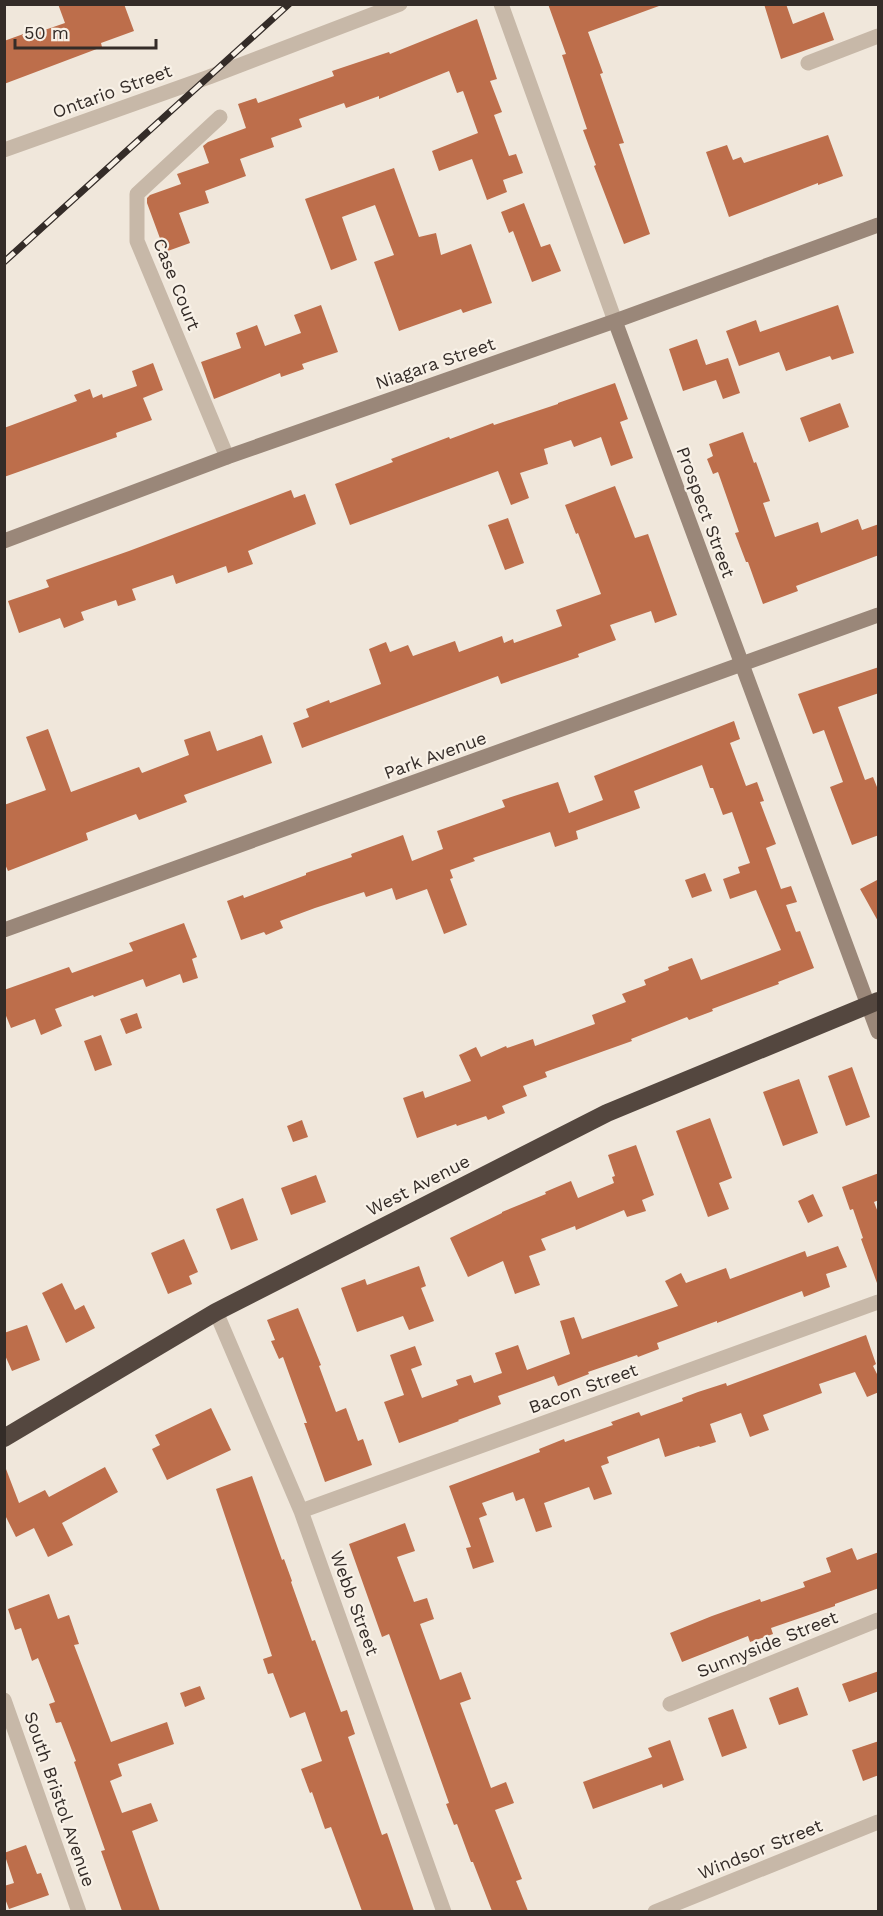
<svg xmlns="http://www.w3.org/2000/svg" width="883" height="1916" font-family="'Work Sans',sans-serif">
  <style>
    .building { fill: #bd6e4b }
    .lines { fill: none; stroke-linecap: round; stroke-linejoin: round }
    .street { stroke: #c7b8a8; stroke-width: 15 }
    .secondary { stroke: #9a8779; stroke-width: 15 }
    .highway { stroke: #54473f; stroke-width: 18 }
    .rail-casing { stroke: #342c28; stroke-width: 7 }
    .rail { stroke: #f8f1e7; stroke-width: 4.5; stroke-dasharray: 14; stroke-linecap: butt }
    .labels { text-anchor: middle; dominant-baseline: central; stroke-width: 4.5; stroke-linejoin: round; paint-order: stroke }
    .street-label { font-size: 18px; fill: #342c28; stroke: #f8f1e7 }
  </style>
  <rect width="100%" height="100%" fill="#f0e7db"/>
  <path class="building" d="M 58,4 L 124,4 L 134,31 L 101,43 L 102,47 L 4,84 L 4,41 L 29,32 L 30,35 L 65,23 Z
    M 548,4 L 659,4 L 659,6 L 588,32 L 603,73 L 600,74 L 624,143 L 619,144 L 650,234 L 624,244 L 594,166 L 596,165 L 583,130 L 587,129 L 562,55 L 566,54 Z
    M 764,4 L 786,4 L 793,24 L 824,12 L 834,40 L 781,59 Z
    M 477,19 L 497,79 L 490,81 L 502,112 L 494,115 L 509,156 L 516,154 L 523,173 L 503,180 L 507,192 L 487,200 L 472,159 L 439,171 L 432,151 L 478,133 L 463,91 L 457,93 L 449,71 L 379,99 L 379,96 L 346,108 L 344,103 L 299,119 L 302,127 L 271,138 L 274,147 L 240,159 L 246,176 L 205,191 L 209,203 L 179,213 L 190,243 L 165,252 L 147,203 L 147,198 L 150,195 L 181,184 L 177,174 L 209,163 L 203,146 L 208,142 L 246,128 L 238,104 L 256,98 L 258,103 L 289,92 L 334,76 L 332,71 L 389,52 L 390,54 Z
    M 828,135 L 843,176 L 818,185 L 818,183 L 729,217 L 706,152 L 727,145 L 733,160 L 741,157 L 744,163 Z
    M 394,168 L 419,237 L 436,233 L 441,255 L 471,244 L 492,303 L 463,313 L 461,309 L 399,331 L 374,262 L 394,255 L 375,205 L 342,217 L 357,260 L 331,270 L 305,199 Z
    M 524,203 L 541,247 L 550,244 L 561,271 L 532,282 L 513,231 L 509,233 L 501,212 Z
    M 321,305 L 338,352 L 302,364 L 304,369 L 281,377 L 280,373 L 214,399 L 201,362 L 241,348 L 236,333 L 257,325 L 265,346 L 301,333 L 294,315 Z
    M 838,305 L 854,353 L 832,360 L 830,356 L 786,371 L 779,352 L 739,366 L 726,331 L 756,320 L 760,332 Z
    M 697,339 L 706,365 L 728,358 L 740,393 L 723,399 L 716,380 L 683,391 L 669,349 Z
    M 153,363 L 163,390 L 143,398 L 152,420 L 116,433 L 117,437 L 4,477 L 4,428 L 77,401 L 74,395 L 90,389 L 93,398 L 102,394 L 103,398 L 137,386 L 132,371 Z
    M 615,383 L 628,419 L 620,422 L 633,458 L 611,466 L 601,437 L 574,447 L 571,440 L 544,449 L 548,464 L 520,473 L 529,498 L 511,505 L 498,471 L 350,525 L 335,484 L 393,462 L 391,459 L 449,437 L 450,439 L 493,423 L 494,425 L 558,404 L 558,403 Z
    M 840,403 L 849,427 L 809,442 L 800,418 Z
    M 743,432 L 754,463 L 756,462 L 770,501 L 763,503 L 775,537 L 818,522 L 821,533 L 858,519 L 862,530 L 879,524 L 879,555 L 796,586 L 798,591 L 763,604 L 748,562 L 746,562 L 735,533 L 739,532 L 718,472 L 713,474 L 707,459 L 713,456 L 709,444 Z
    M 615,486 L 635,538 L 648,534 L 677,615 L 655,623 L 651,611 L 610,625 L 616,640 L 578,654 L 579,657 L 501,684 L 498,676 L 302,748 L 293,723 L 309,717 L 306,709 L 329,700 L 330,703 L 381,684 L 369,649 L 386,642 L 390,652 L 408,645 L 413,656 L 455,641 L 459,652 L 502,636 L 504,643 L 513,639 L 514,643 L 562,626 L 556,610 L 601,594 L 578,533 L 576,534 L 565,505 Z
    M 291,490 L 294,498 L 305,494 L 316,524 L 248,551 L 253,564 L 228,573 L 226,566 L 176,584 L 173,575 L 132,589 L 136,600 L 118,606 L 116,600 L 81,612 L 84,620 L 64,628 L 60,618 L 19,633 L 8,601 L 49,587 L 46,580 L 129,551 Z
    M 508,518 L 524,563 L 505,570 L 488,525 Z
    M 879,667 L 879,693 L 838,707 L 865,780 L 873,777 L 879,792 L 879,835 L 852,845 L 830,787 L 843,782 L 824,730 L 813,734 L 798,694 Z
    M 734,721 L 740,739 L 730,743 L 746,786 L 757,782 L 764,801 L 760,802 L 776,844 L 766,848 L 781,889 L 791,886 L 797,902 L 786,905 L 796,932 L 800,931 L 814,968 L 778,982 L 779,984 L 712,1009 L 713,1011 L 689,1020 L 687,1017 L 631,1039 L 632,1041 L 545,1072 L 547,1077 L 523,1086 L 527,1096 L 502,1106 L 505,1113 L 488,1120 L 486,1116 L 457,1126 L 456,1124 L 417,1138 L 403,1098 L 423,1091 L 425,1098 L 471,1081 L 459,1055 L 476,1047 L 481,1057 L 506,1046 L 507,1048 L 533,1039 L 535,1046 L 595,1024 L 592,1015 L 626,1002 L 622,994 L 646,985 L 644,980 L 669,970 L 668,967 L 692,958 L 701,980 L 781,950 L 756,890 L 730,899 L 723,879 L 740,873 L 738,867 L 750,863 L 732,812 L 723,815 L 713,788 L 710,788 L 702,765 L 634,791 L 640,808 L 576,831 L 578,839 L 555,847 L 550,832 L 473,858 L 475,861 L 450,870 L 453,878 L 450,879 L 467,925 L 444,934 L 427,889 L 396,900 L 392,888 L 366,897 L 364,892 L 315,908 L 280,921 L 283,928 L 266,935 L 264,932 L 241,940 L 227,901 L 243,895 L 244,898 L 306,875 L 306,873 L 352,857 L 351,854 L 403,835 L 412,861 L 443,849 L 437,831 L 505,807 L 502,800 L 558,782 L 569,813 L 603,800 L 594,776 Z
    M 48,729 L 71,792 L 139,767 L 142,773 L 189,755 L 184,740 L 210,731 L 217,751 L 262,735 L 272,763 L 184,795 L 187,802 L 139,820 L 136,814 L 86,833 L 88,840 L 8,871 L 4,862 L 4,805 L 46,790 L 26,737 Z
    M 705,873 L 712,891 L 692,898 L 685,880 Z
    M 879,879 L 879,923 L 860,889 Z
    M 184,923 L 197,957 L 192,959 L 198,978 L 183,983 L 180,974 L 146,987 L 143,979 L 94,997 L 93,995 L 55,1009 L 62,1026 L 41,1035 L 35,1019 L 11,1028 L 4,1011 L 4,990 L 69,967 L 72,973 L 133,951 L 129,943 Z
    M 137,1013 L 142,1028 L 126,1034 L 120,1019 Z
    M 101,1035 L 112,1065 L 95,1071 L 84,1041 Z
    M 852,1067 L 870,1117 L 846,1126 L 828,1076 Z
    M 799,1079 L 818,1133 L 783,1146 L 763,1092 Z
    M 710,1118 L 732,1178 L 719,1183 L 729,1209 L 708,1217 L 676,1131 Z
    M 302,1120 L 308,1137 L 293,1142 L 287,1126 Z
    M 636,1145 L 654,1195 L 642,1200 L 646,1211 L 627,1217 L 624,1210 L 576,1230 L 575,1226 L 541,1239 L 546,1250 L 529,1256 L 540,1285 L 515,1294 L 503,1261 L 468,1277 L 450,1238 L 502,1213 L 502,1212 L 546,1194 L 545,1192 L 571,1181 L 578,1198 L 614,1183 L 612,1177 L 615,1176 L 608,1155 Z
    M 879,1173 L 879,1200 L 874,1202 L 879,1215 L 879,1282 L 877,1283 L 861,1239 L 863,1238 L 853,1209 L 850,1210 L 842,1187 Z
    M 316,1175 L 326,1202 L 291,1215 L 281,1188 Z
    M 813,1194 L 823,1216 L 808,1223 L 798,1201 Z
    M 243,1198 L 258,1240 L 231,1250 L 216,1209 Z
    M 184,1239 L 198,1272 L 189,1276 L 192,1284 L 168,1294 L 151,1253 Z
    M 838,1246 L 847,1267 L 826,1274 L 830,1287 L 804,1297 L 802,1291 L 717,1323 L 717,1321 L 657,1343 L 659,1349 L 638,1357 L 637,1355 L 588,1372 L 589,1374 L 558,1386 L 554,1376 L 498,1396 L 501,1404 L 458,1420 L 459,1421 L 399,1443 L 384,1402 L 404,1395 L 390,1355 L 415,1346 L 422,1365 L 411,1369 L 422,1398 L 458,1385 L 456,1380 L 471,1375 L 474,1383 L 502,1373 L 495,1353 L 518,1345 L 527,1370 L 570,1354 L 560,1321 L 574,1317 L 582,1339 L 678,1306 L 665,1281 L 681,1273 L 686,1283 L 726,1268 L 730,1279 L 805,1251 L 807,1257 Z
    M 419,1266 L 426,1286 L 421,1288 L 434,1321 L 409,1330 L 403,1316 L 357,1332 L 341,1288 L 365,1279 L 367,1285 Z
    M 62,1283 L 75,1310 L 84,1305 L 95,1328 L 66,1343 L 42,1293 Z
    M 298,1308 L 321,1365 L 319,1366 L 336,1412 L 346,1408 L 358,1441 L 363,1439 L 372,1465 L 325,1482 L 304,1423 L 307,1423 L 283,1357 L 279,1359 L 271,1341 L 275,1340 L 267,1320 Z
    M 27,1325 L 40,1360 L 12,1371 L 4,1353 L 4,1333 Z
    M 866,1335 L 876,1364 L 873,1366 L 879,1378 L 879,1392 L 867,1397 L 855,1372 L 819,1384 L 822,1393 L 763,1415 L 769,1430 L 750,1437 L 741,1413 L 710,1424 L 716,1442 L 700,1447 L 699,1446 L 665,1457 L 659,1438 L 607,1457 L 609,1463 L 601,1466 L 612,1494 L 594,1500 L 589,1487 L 544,1503 L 552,1527 L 536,1532 L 524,1498 L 516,1501 L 513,1492 L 482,1503 L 487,1515 L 479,1518 L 494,1562 L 473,1569 L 466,1548 L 471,1547 L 449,1486 L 540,1452 L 539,1449 L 564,1439 L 565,1442 L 613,1425 L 611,1422 L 639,1412 L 641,1416 L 683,1401 L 682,1398 L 698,1392 L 726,1383 L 727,1386 Z
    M 211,1408 L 231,1450 L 167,1480 L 152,1449 L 160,1445 L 155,1435 Z
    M 105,1467 L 118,1492 L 62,1523 L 73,1545 L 48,1557 L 34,1528 L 16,1537 L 4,1513 L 4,1469 L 6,1469 L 19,1503 L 45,1490 L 49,1497 Z
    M 252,1476 L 282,1560 L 284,1559 L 292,1581 L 291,1582 L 312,1641 L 315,1640 L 341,1712 L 347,1710 L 355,1734 L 348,1737 L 382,1835 L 387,1833 L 414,1911 L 362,1911 L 331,1827 L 325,1829 L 312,1792 L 310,1793 L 301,1769 L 322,1761 L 305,1712 L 290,1718 L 273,1673 L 268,1674 L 263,1659 L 272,1656 L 216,1489 Z
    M 405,1523 L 415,1551 L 397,1557 L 414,1602 L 427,1598 L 434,1619 L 420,1624 L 440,1680 L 461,1672 L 471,1699 L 460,1703 L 491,1788 L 506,1782 L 514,1803 L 495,1810 L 522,1879 L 516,1881 L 528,1911 L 492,1911 L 473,1862 L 471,1862 L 457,1824 L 454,1825 L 446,1804 L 449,1803 L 389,1634 L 382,1637 L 349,1544 Z
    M 852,1548 L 857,1560 L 879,1552 L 879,1588 L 835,1604 L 835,1606 L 771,1628 L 773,1634 L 750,1642 L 748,1636 L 682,1662 L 670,1633 L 712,1616 L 760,1599 L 761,1602 L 805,1587 L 803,1582 L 831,1572 L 826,1558 Z
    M 49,1594 L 58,1619 L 69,1615 L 79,1644 L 74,1645 L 111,1742 L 167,1722 L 174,1744 L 118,1764 L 122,1776 L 110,1781 L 122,1813 L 151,1803 L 158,1821 L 132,1831 L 160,1911 L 122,1911 L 101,1851 L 105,1850 L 74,1762 L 76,1761 L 61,1722 L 56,1723 L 49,1704 L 55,1702 L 38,1658 L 32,1661 L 21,1628 L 15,1630 L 8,1609 Z
    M 879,1671 L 879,1691 L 849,1702 L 842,1684 Z
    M 200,1686 L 205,1699 L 185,1707 L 180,1693 Z
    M 798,1687 L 808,1715 L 779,1725 L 769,1698 Z
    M 733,1709 L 747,1748 L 722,1757 L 708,1718 Z
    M 670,1740 L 684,1780 L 663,1788 L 662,1784 L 593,1809 L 583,1782 L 652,1757 L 648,1748 Z
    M 879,1741 L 879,1775 L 863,1781 L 852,1750 Z
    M 26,1845 L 37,1874 L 41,1873 L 49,1895 L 9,1909 L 4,1896 L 4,1886 L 14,1883 L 4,1853 Z"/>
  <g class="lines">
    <path class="street" d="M 501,4 L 615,321
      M 808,63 L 878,36
      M 220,117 L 137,194 L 137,241 L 227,457
      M 4,150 L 209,77 L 400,4
      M 216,1312 L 301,1511 L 444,1912
      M 301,1511 L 878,1302
      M 4,1700 L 79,1912
      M 670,1704 L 878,1620
      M 655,1912 L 878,1822"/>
    <path class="secondary" d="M 615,321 L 878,1032
      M 4,541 L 227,457 L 615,321 L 878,225
      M 4,930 L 878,615"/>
    <path class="highway" d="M 4,1438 L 216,1312 L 607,1113 L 878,1001"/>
    <defs>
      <path id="rail" d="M 4,262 L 289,4"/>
    </defs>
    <use href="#rail" class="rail-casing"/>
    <use href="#rail" class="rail"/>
  </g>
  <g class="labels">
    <g class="street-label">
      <text transform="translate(112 91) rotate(-20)">Ontario Street</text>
      <text transform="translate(177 284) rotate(68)">Case Court</text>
      <text transform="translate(435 363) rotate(-19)">Niagara Street</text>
      <text transform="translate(706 512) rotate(70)">Prospect Street</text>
      <text transform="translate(435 755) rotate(-20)">Park Avenue</text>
      <text transform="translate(418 1185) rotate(-27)">West Avenue</text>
      <text transform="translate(583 1388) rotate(-20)">Bacon Street</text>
      <text transform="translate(355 1603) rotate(70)">Webb Street</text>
      <text transform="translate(767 1644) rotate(-22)">Sunnyside Street</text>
      <text transform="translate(60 1799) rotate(71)">South Bristol Avenue</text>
      <text transform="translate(760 1849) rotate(-22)">Windsor Street</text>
    </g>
  </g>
  <rect width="883" height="1916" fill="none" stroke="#342c28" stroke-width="12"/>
  <path d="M15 39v9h141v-9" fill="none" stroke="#342c28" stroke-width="3"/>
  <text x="24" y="39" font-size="18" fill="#342c28" stroke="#f8f1e7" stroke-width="4.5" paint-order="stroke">50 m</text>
</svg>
